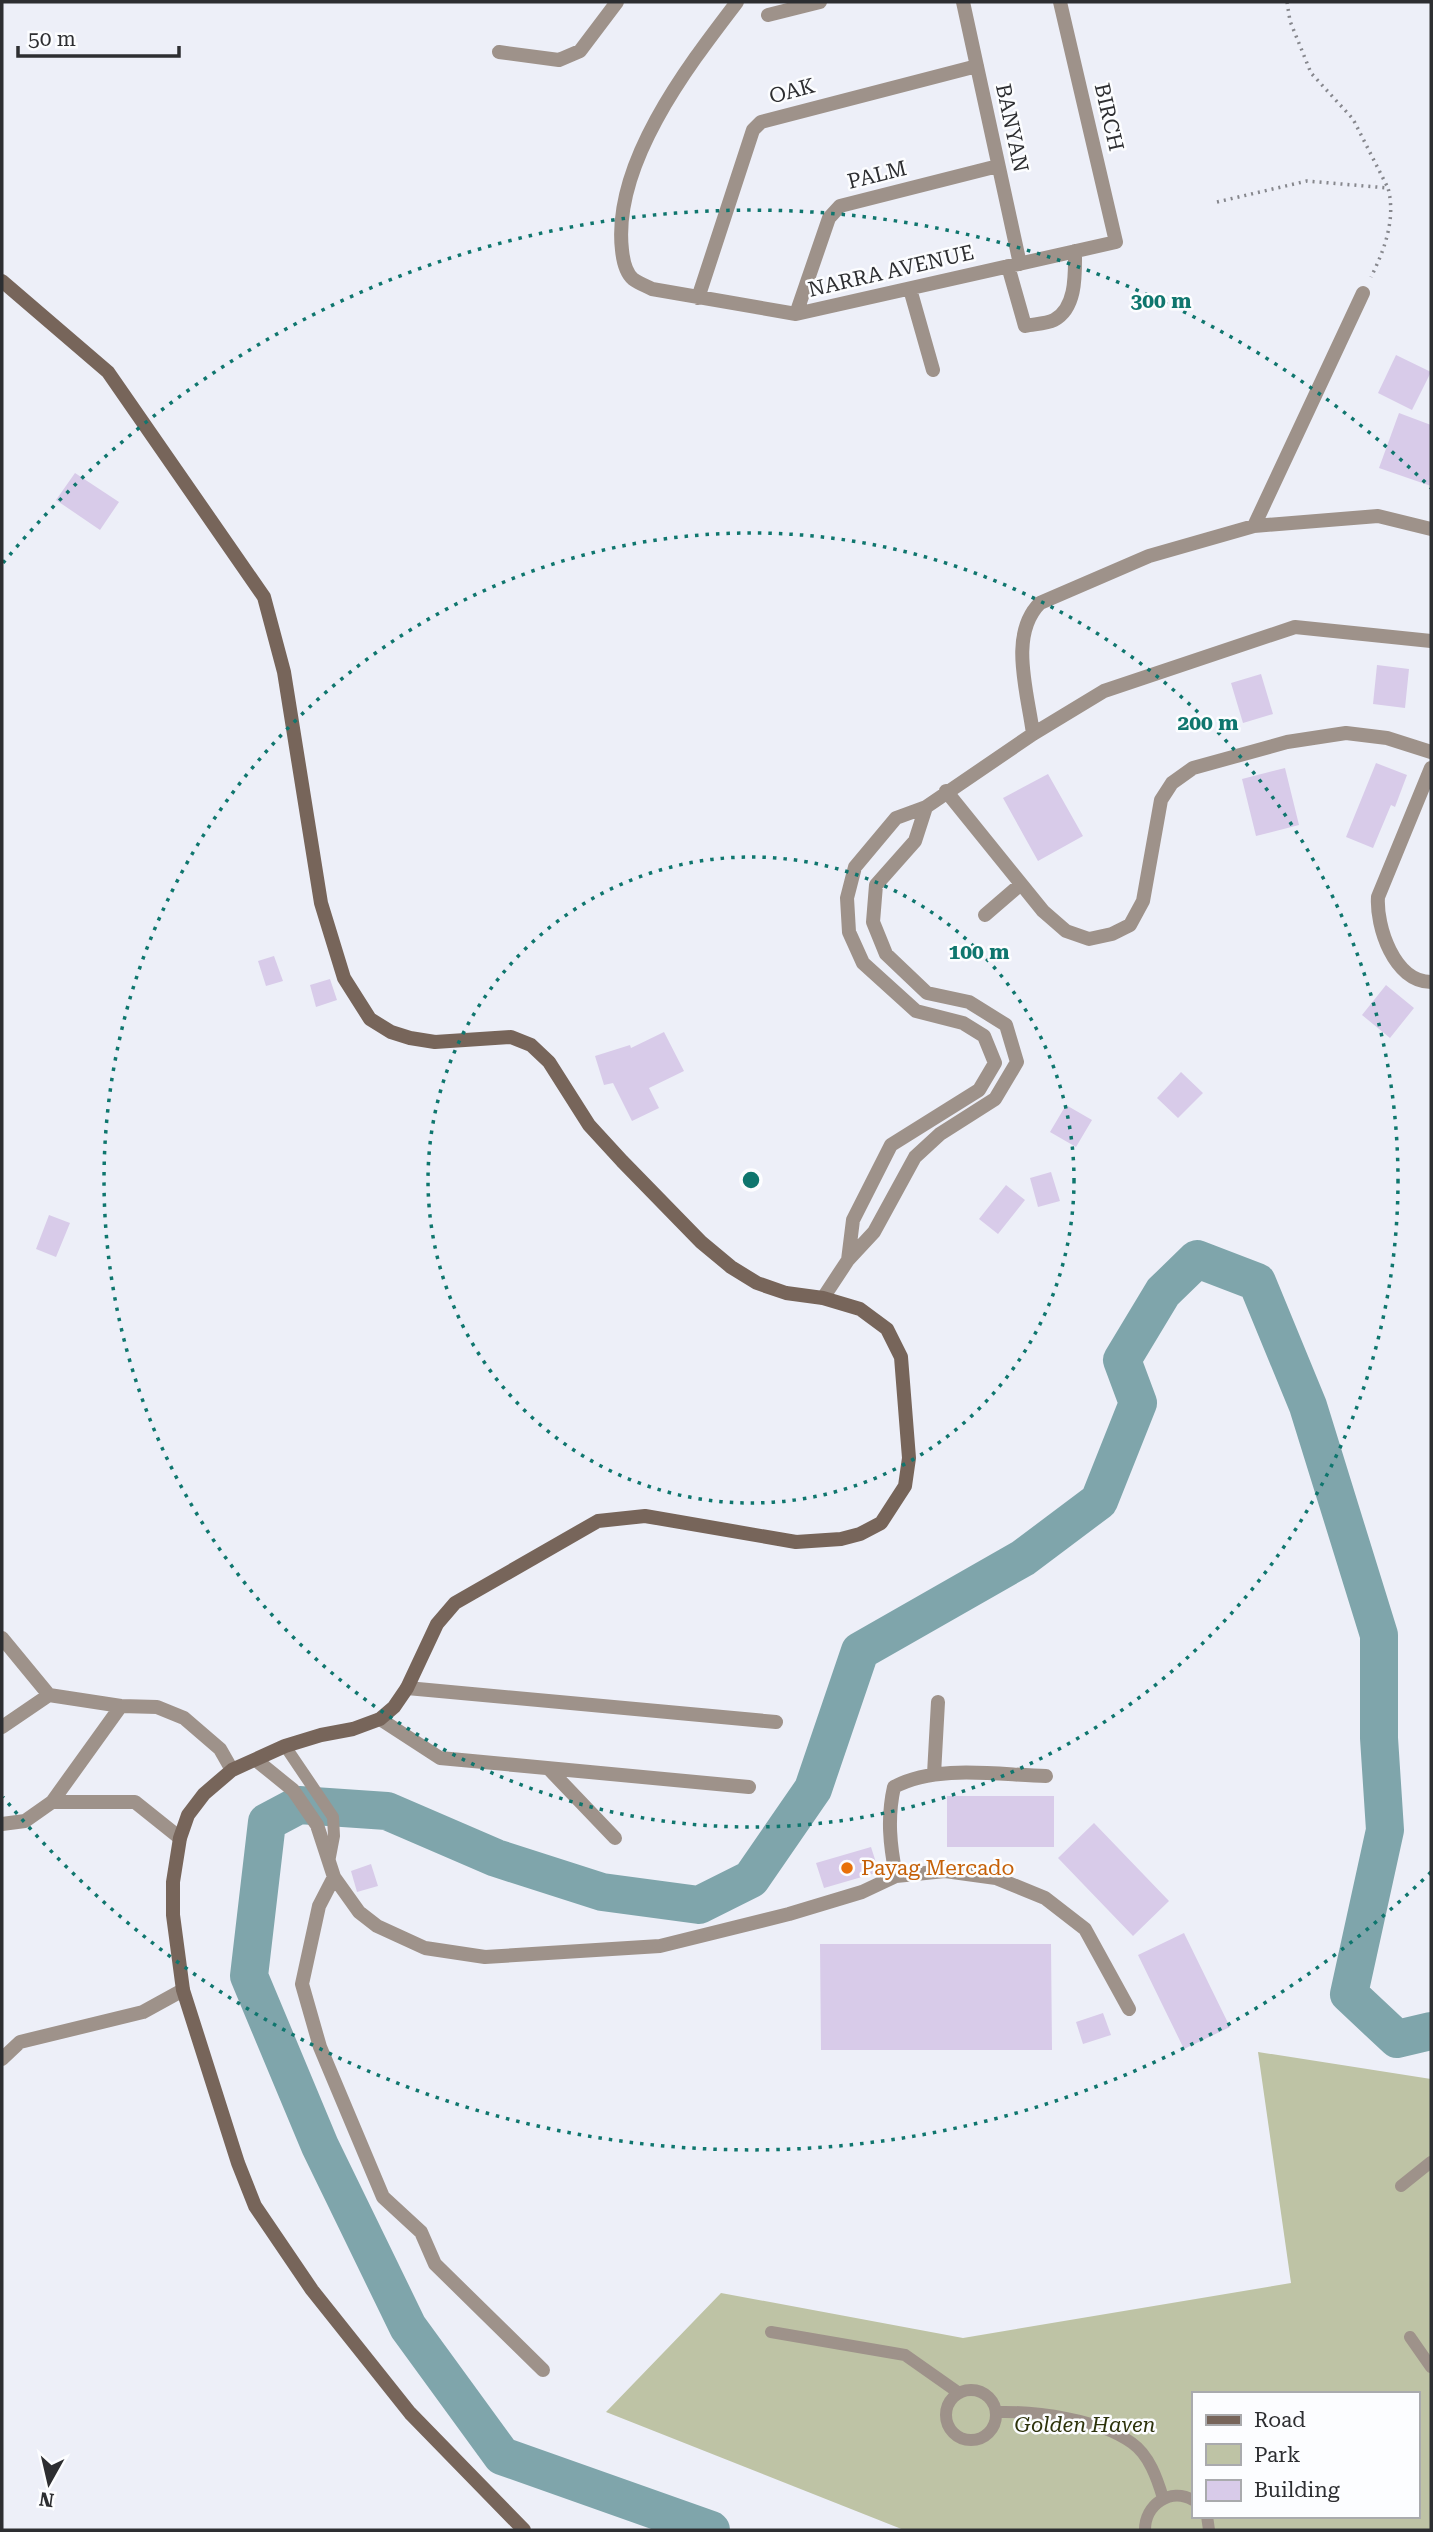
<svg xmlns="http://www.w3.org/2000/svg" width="1433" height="2532" font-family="'Roboto Serif',serif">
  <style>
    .green { fill: #bec3a5; fill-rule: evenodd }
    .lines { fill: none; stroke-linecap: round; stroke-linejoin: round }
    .river { stroke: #7fa5ab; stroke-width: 38 }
    .building { fill: #d8cbe9 }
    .path { stroke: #86878d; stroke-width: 3.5; stroke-dasharray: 2 5; stroke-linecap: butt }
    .service { stroke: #9e928a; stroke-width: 12 }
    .minor { stroke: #9e928a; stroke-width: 14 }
    .secondary { stroke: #77655a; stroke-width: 14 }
    .ring { fill: none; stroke: #0f766e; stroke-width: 3.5; stroke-dasharray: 3.5 7 }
    .food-dot { fill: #e8710a; stroke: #fcfdff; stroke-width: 2.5 }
    .labels { text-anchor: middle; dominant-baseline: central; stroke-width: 5; stroke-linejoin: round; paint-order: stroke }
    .street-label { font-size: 21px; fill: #2d2e31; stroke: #fcfdff }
    .food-label { font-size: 21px; fill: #c56008; stroke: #fcfdff; text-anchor: start }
    .park-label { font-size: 21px; font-style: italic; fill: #2d320b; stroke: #fcfdff }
    .centre { fill: #0f766e; stroke: #fcfdff; stroke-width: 3.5 }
    .ring-label { font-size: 21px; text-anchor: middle; font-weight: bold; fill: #0f766e; stroke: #fcfdff; stroke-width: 5; stroke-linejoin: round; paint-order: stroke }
  </style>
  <rect width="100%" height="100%" fill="#edeff8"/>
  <path class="green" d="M 1258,2052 L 1431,2079 L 1431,2530 L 904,2530 L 606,2412 L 721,2293 L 963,2338 L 1291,2283 ZM 1193,2394 L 1417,2394 L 1417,2516 L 1193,2516 Z"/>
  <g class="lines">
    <path class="river" d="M 711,2530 L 502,2456 L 408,2327 L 320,2146 L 249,1976 L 267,1822 L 299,1805 L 387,1811 L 496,1858 L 602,1892 L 699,1905 L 751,1879 L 813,1789 L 860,1651 L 1023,1558 L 1099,1501 L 1138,1403 L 1122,1360 L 1163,1292 L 1197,1259 L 1257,1282 L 1308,1406 L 1379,1635 L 1379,1738 L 1385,1830 L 1349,1994 L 1397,2039 L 1431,2031"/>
  </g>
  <path class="building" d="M 1396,355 L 1431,372 L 1412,410 L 1378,393 Z
    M 1399,413 L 1431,425 L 1431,486 L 1379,468 Z
    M 75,473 L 119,502 L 100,530 L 56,500 Z
    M 1377,665 L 1409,669 L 1405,708 L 1373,704 Z
    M 1261,674 L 1273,714 L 1243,723 L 1231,683 Z
    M 1376,763 L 1407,775 L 1395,807 L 1391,805 L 1373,848 L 1346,837 Z
    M 1285,768 L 1299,825 L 1256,836 L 1242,779 Z
    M 1048,774 L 1083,836 L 1038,861 L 1003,798 Z
    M 274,956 L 283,981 L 266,986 L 258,961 Z
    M 330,979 L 337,1000 L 316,1007 L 310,985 Z
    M 1386,985 L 1414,1008 L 1390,1038 L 1362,1015 Z
    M 664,1032 L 684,1071 L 649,1088 L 659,1108 L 632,1121 L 613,1083 L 604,1085 L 595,1056 L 630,1045 L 631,1048 Z
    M 1181,1072 L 1203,1093 L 1178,1118 L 1157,1098 Z
    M 1066,1105 L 1092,1120 L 1076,1147 L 1050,1132 Z
    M 1051,1172 L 1060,1201 L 1038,1207 L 1030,1178 Z
    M 1006,1185 L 1025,1200 L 998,1234 L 979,1219 Z
    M 49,1215 L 70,1223 L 56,1257 L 36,1249 Z
    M 947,1796 L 1054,1796 L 1054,1847 L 947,1847 Z
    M 1094,1823 L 1169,1901 L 1133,1936 L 1058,1858 Z
    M 871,1847 L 879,1872 L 824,1888 L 816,1863 Z
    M 371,1864 L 378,1886 L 357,1892 L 351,1871 Z
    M 1184,1933 L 1230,2027 L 1184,2049 L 1138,1955 Z
    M 820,1944 L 1051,1944 L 1052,2050 L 821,2050 Z
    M 1103,2013 L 1111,2035 L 1083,2044 L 1076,2022 Z"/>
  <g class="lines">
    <path class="path" d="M 1287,2 L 1290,21 L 1311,73 L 1353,119 L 1388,188
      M 1217,202 L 1307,181 L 1388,188 C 1396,218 1385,249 1371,277"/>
    <path class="service" d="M 285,1746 L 333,1817 L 334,1836 L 330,1857
      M 1401,2186 L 1431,2162
      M 771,2332 L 905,2355 L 959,2393
      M 1410,2337 L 1431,2367
      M946 2415a25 25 0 1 1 50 0a25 25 0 1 1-50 0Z
      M 997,2412 C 1036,2411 1099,2419 1132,2443 C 1149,2455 1157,2478 1163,2498
      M 1207,2516 L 1209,2530
      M 1145,2530 C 1145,2505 1170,2487 1193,2500"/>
    <path class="minor" d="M 737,2 C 688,66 612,164 622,250 C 623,260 625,272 633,279 C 638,283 646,286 652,289 L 796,314 L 1116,242 L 1060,2
      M 963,2 L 1020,264
      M 768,15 L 820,2
      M 499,52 L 559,60 L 580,51 L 617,2
      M 1008,266 L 1025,326 C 1034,324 1046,324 1054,320 C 1077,308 1075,273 1075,251
      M 910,289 L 933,370
      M 698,298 L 753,130 L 761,122 L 977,66
      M 796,314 L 829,218 L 840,206 L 998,166
      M 1254,526 L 1363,293
      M 1033,734 C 1028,693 1008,635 1040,603 L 1149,556 L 1254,526 L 1378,516 L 1431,529
      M 1431,768 L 1378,897 C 1376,926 1394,982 1431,982
      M 946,791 L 1043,911 L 1066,931 L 1089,939 L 1112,934 L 1130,925 L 1143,901 L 1161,800 L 1172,783 L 1193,768 L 1287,742 L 1346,733 L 1387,738 L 1431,752
      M 985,915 L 1021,884
      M 848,1260 L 853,1220 L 891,1145 L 979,1090 L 995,1063 L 984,1036 L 963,1023 L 916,1011 L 863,963 L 849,932 L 847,898 L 855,867 L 896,818 L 926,807 L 1033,734 L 1104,691 L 1295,627 L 1431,641
      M 823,1298 L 848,1260 L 874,1232 L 915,1157 L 940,1134 L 995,1099 L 1017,1062 L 1006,1025 L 969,1002 L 927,993 L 886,954 L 873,922 L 876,885 L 915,841 L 926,807
      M 2,1638 L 49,1695 L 121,1706 L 157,1707 L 184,1718 L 220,1749 L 232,1770
      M 407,1688 L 776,1722
      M 380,1719 L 440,1758 L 749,1787
      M 2,1727 L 49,1695
      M 256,1760 L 293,1790 L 317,1825 L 334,1877 L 359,1912 L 377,1926 L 425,1948 L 485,1957 L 660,1946 L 789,1914 L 862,1892 L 896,1876 L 945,1871 L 996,1878 L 1045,1898 L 1085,1929 L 1129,2009
      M 550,1770 L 615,1838
      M 934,1774 L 938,1702
      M 52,1802 L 135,1802 L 180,1838
      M 2,1824 L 25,1821 L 52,1802 L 121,1706
      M 896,1876 C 890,1845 887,1818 894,1787 C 937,1764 998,1775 1046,1776
      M 334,1877 L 319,1906 L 302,1984 L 320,2047 L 383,2197 L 421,2232 L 435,2264 L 543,2370
      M 2,2059 L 20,2042 L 143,2012 L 183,1990"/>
    <path class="secondary" d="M 2,281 L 108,372 L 264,597 L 284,672 L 321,903 L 344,978 L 370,1019 L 391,1032 L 410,1038 L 435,1042 L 511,1037 L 531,1045 L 549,1062 L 589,1125 L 622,1161 L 701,1242 L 731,1267 L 757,1283 L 786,1293 L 823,1298 L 860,1309 L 887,1329 L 901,1357 L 909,1458 L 905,1486 L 881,1523 L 860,1534 L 841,1539 L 796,1542 L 645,1516 L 598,1521 L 455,1603 L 437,1624 L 407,1688 L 394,1707 L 380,1719 L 353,1729 L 321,1735 L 285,1746 L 232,1770 L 204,1794 L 188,1815 L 180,1838 L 173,1882 L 173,1915 L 183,1990 L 238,2163 L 255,2206 L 312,2290 L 410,2413 L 524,2530"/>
  </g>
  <g class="ring">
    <circle cx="751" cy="1180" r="323"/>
    <circle cx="751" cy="1180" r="647"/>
    <path d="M1431 1872A970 970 0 0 1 3 1797M3 563A970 970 0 0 1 1431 488"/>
  </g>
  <circle class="food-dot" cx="847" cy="1868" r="7"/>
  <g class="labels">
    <g class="street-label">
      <text transform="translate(792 91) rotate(-15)">OAK</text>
      <text transform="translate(1109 117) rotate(77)">BIRCH</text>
      <text transform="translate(1012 128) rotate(78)">BANYAN</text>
      <text transform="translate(877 175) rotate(-14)">PALM</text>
      <text transform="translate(891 271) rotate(-13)">NARRA AVENUE</text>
    </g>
    <g class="food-label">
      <text x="861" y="1868">Payag Mercado</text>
    </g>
    <g class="park-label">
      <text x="1085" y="2425">Golden Haven</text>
    </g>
  </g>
  <circle cx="751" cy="1180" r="10" class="centre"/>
  <g class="ring-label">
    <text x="1161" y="308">300 m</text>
    <text x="1208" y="730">200 m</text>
    <text x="979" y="959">100 m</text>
  </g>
  <rect width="1433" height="2532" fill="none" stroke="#2d2e31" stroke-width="7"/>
  <rect x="1192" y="2392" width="228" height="126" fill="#fcfdff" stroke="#a9aaad" stroke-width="2"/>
  <rect x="1206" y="2415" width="35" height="10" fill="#77655a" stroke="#a9aaad" stroke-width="2"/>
  <text x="1254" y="2427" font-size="21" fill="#2d2e31">Road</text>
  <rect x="1206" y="2444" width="35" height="21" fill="#bec3a5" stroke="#a9aaad" stroke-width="2"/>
  <text x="1254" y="2462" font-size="21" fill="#2d2e31">Park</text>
  <rect x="1206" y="2480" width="35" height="21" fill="#d8cbe9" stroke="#a9aaad" stroke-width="2"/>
  <text x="1254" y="2497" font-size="21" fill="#2d2e31">Building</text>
  <g transform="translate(49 2483) rotate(188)" stroke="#fcfdff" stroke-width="5" paint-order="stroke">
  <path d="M0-5L12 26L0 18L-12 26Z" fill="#2d2e31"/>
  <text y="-10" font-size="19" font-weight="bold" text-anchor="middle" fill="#2d2e31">N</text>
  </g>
  <path d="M18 46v10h161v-10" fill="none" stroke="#2d2e31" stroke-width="3.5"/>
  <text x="28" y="46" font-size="21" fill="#2d2e31" stroke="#fcfdff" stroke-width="5" paint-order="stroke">50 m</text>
</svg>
